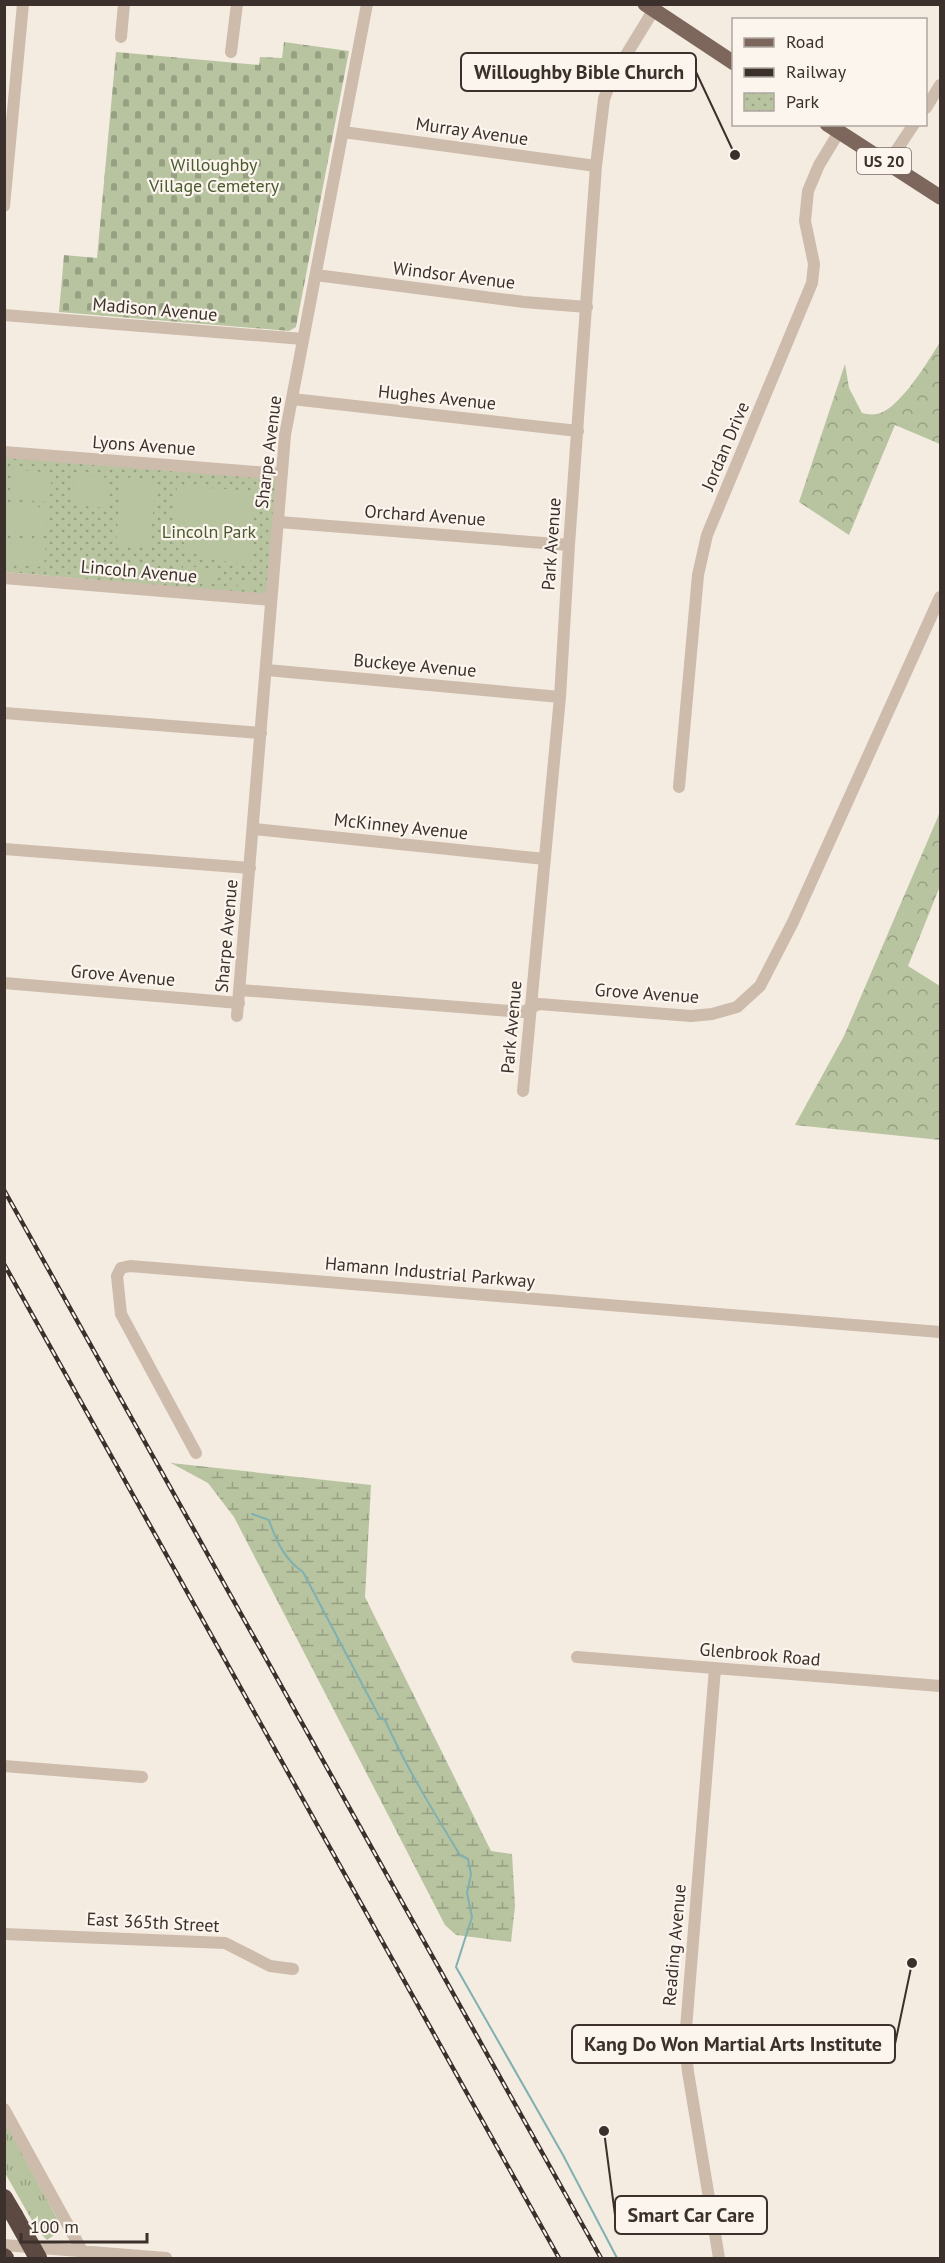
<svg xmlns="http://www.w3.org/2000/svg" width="945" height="2263" font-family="'PT Sans',sans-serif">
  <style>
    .grass { fill: url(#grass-tufts) }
    .forest { fill: url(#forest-crowns) }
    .wetland { fill: url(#wetland-marsh) }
    .cemetery { fill: url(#cemetery-stones) }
    .park { fill: url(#park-dots) }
    .garden { fill: #b8c4a0 }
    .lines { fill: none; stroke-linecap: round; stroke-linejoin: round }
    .stream { stroke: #7fb0b2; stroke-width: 2 }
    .minor { stroke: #cdbbac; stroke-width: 12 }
    .major { stroke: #7d675c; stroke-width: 15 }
    .highway { stroke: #5c4a42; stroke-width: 18 }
    .rail-casing { stroke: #3b302b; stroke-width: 4.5 }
    .rail { stroke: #fbf5ee; stroke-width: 2; stroke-dasharray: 7; stroke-linecap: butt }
    .highway-bridge { stroke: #5c4a42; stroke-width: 18 }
    .labels { text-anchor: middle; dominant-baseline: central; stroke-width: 4.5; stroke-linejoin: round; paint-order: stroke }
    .shield { fill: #fbf5ee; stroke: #756b66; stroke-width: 1.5 }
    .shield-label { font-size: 16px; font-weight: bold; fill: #3b302b }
    .street-label { font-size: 18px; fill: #3b302b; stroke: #fbf5ee }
    .park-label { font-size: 18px; fill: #4a5a2e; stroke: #fbf5ee }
    .leader { fill: none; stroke: #3b302b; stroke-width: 2 }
    .callout-dot { fill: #3b302b; stroke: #fbf5ee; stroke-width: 2 }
    .callout { fill: #fbf5ee; stroke: #3b302b; stroke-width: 2 }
    .callout-label { font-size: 20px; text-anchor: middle; font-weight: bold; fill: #3b302b }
  </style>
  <defs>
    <pattern id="grass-tufts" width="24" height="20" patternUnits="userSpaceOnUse" patternTransform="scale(1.5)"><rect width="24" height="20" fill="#b8c4a0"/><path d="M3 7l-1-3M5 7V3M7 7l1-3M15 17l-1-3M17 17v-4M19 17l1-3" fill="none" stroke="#97a083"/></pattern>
    <pattern id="forest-crowns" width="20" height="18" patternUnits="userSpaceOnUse" patternTransform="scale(1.5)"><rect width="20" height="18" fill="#b8c4a0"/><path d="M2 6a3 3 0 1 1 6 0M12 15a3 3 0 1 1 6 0" fill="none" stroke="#97a083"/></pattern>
    <pattern id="wetland-marsh" width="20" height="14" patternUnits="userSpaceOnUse" patternTransform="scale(1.5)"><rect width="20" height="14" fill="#b8c4a0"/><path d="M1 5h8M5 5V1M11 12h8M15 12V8" fill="none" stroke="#97a083"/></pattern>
    <pattern id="cemetery-stones" width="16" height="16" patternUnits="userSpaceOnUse" patternTransform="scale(1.5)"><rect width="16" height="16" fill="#b8c4a0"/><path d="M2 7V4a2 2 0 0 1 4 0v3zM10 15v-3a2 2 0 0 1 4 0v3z" fill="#97a083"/></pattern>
    <pattern id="park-dots" width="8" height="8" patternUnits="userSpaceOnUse" patternTransform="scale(1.5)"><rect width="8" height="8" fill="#b8c4a0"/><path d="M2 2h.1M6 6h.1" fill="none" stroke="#97a083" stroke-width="1.8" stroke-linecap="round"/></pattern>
  </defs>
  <rect width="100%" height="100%" fill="#f4ebe1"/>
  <path class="grass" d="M 4,2120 L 58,2220 L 57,2233 L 47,2240 L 38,2231 L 5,2173 Z"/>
  <path class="forest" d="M 940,342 L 940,444 L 895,425 L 849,535 L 799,502 L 845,364 L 849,388 L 862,413 C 866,414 872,415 876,414 C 898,412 929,360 940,342 Z
    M 940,812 L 940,886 L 908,966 L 940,986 L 940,1140 L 795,1125 L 844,1036 Z"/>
  <path class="wetland" d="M 171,1463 L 371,1485 L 365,1597 L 491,1851 L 512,1854 L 515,1906 L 511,1942 L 456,1935 L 445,1925 L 234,1517 L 208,1483 Z"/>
  <path class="cemetery" d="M 284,42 L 349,51 L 296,327 L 289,331 L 59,312 L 64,255 L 97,258 L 116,52 L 259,65 L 260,57 L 282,58 Z"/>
  <path class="park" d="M 4,457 L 276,478 L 267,595 L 5,572 Z"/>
  <path class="garden" d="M 12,469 L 52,473 L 49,502 L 9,499 Z
    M 75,474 L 109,478 L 107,508 L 72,505 Z
    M 121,477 L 156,480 L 150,548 L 116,545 Z
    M 177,486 L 256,491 L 250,563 L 219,561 L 188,552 L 174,520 Z
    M 8,504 L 48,508 L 45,535 L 5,531 Z
    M 4,538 L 46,541 L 44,567 L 5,564 Z
    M 183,566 L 217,569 L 216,583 L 182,581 Z
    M 231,579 L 258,581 L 257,587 L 231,585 Z"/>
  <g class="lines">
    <path class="stream" d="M 252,1514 L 269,1520 C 276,1541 285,1560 303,1572 L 380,1718 L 385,1720 C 406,1767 433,1811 460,1855 L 468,1859 L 471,1874 L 467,1893 L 472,1917 L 456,1967 L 563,2155 L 617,2258"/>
    <path class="minor" d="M 121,37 L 124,4
      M 231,52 L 237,4
      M 926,108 L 940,85
      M 343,132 L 596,166
      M 888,163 L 914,124
      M 4,206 L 23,4
      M 316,275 L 524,302 L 587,307
      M 4,315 L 303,339
      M 292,399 L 578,431
      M 4,452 L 282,474
      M 279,522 L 569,545
      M 4,578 L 271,600
      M 267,670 L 560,697
      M 4,713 L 261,733
      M 679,787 L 698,575 L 707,535 L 812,283 L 814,264 L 805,221 L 808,191 L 819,165 L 839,132
      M 254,829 L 545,859
      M 4,849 L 250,868
      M 4,983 L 239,1003
      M 240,990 L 523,1012 L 539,1004 L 691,1016 L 712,1014 L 737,1007 L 760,986 L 793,922 L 940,597
      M 237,1016 L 285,435 L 367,4
      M 523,1091 L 560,697 L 569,545 L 596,166 L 604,99 L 612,78 L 653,11
      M 196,1453 L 121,1314 L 117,1276 L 121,1268 L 130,1266 L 940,1332
      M 577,1657 L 940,1686
      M 715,1668 L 685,2041 L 688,2072 L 719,2258
      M 4,1766 L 142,1777
      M 4,1934 L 225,1943 L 270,1966 L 293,1969
      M 4,2109 L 86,2258
      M 4,2245 L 166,2258"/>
    <path class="major" d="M 645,4 L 734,63
      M 827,124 L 940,197"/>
    <path class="highway" d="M 4,2198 L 14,2215
      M 4,2257 L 5,2258"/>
    <defs>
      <path id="rail" d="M 4,1190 L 601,2258
        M 4,1264 L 559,2258"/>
    </defs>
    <use href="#rail" class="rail-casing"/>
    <use href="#rail" class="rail"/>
    <path class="highway-bridge" d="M 14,2215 L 38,2258"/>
  </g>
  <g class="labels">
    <rect class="shield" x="857" y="148" width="54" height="26" rx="4.5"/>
    <g class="shield-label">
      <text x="884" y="161">US 20</text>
    </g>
    <g class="street-label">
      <text transform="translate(472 131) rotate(8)">Murray Avenue</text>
      <text transform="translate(454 275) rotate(7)">Windsor Avenue</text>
      <text transform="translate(155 309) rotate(5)">Madison Avenue</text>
      <text transform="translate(437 397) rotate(6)">Hughes Avenue</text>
      <text transform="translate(144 445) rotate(4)">Lyons Avenue</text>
      <text transform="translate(725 446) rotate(-67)">Jordan Drive</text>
      <text transform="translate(268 452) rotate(-83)">Sharpe Avenue</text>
      <text transform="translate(425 515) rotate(4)">Orchard Avenue</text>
      <text transform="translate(551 544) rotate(-86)">Park Avenue</text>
      <text transform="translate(139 571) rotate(5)">Lincoln Avenue</text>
      <text transform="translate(415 665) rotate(5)">Buckeye Avenue</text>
      <text transform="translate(401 826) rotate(6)">McKinney Avenue</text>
      <text transform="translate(226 936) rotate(-85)">Sharpe Avenue</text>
      <text transform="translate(123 975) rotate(5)">Grove Avenue</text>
      <text transform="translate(647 993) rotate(4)">Grove Avenue</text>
      <text transform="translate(511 1027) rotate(-85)">Park Avenue</text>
      <text transform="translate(430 1272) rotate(5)">Hamann Industrial Parkway</text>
      <text transform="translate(760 1654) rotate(5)">Glenbrook Road</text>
      <text transform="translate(153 1922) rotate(3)">East 365th Street</text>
      <text transform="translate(674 1945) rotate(-85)">Reading Avenue</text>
    </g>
    <g class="park-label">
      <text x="214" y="164">Willoughby<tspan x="214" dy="21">Village Cemetery</tspan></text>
      <text x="209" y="531">Lincoln Park</text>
    </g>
  </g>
  <path class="leader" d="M735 155L696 72M912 1963L895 2044M604 2131L615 2215"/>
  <g class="callout-dot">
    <circle cx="735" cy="155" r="6"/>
    <circle cx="912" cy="1963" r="6"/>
    <circle cx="604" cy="2131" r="6"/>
  </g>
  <g class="callout">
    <rect x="461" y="53" width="235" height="38" rx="6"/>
    <rect x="572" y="2025" width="323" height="38" rx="6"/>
    <rect x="615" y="2196" width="152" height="38" rx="6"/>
  </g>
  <g class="callout-label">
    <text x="579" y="79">Willoughby Bible Church</text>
    <text x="733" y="2051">Kang Do Won Martial Arts Institute</text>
    <text x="691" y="2222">Smart Car Care</text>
  </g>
  <rect width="945" height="2263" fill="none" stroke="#3b302b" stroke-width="12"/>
  <rect x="732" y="18" width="195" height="108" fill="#fbf5ee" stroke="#aea6a0" stroke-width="1.5"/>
  <rect x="744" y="38" width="30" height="9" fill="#7d675c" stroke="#aea6a0" stroke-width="1.5"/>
  <text x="786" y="48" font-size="18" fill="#3b302b">Road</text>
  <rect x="744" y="68" width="30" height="9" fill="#3b302b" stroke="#aea6a0" stroke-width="1.5"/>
  <text x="786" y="78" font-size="18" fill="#3b302b">Railway</text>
  <rect x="744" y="93" width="30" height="18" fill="url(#park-dots)" stroke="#aea6a0" stroke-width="1.5"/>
  <text x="786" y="108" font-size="18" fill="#3b302b">Park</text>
  <path d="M21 2233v9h126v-9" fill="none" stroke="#3b302b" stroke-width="3"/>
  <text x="30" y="2233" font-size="18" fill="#3b302b" stroke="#fbf5ee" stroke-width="4.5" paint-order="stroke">100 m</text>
</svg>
